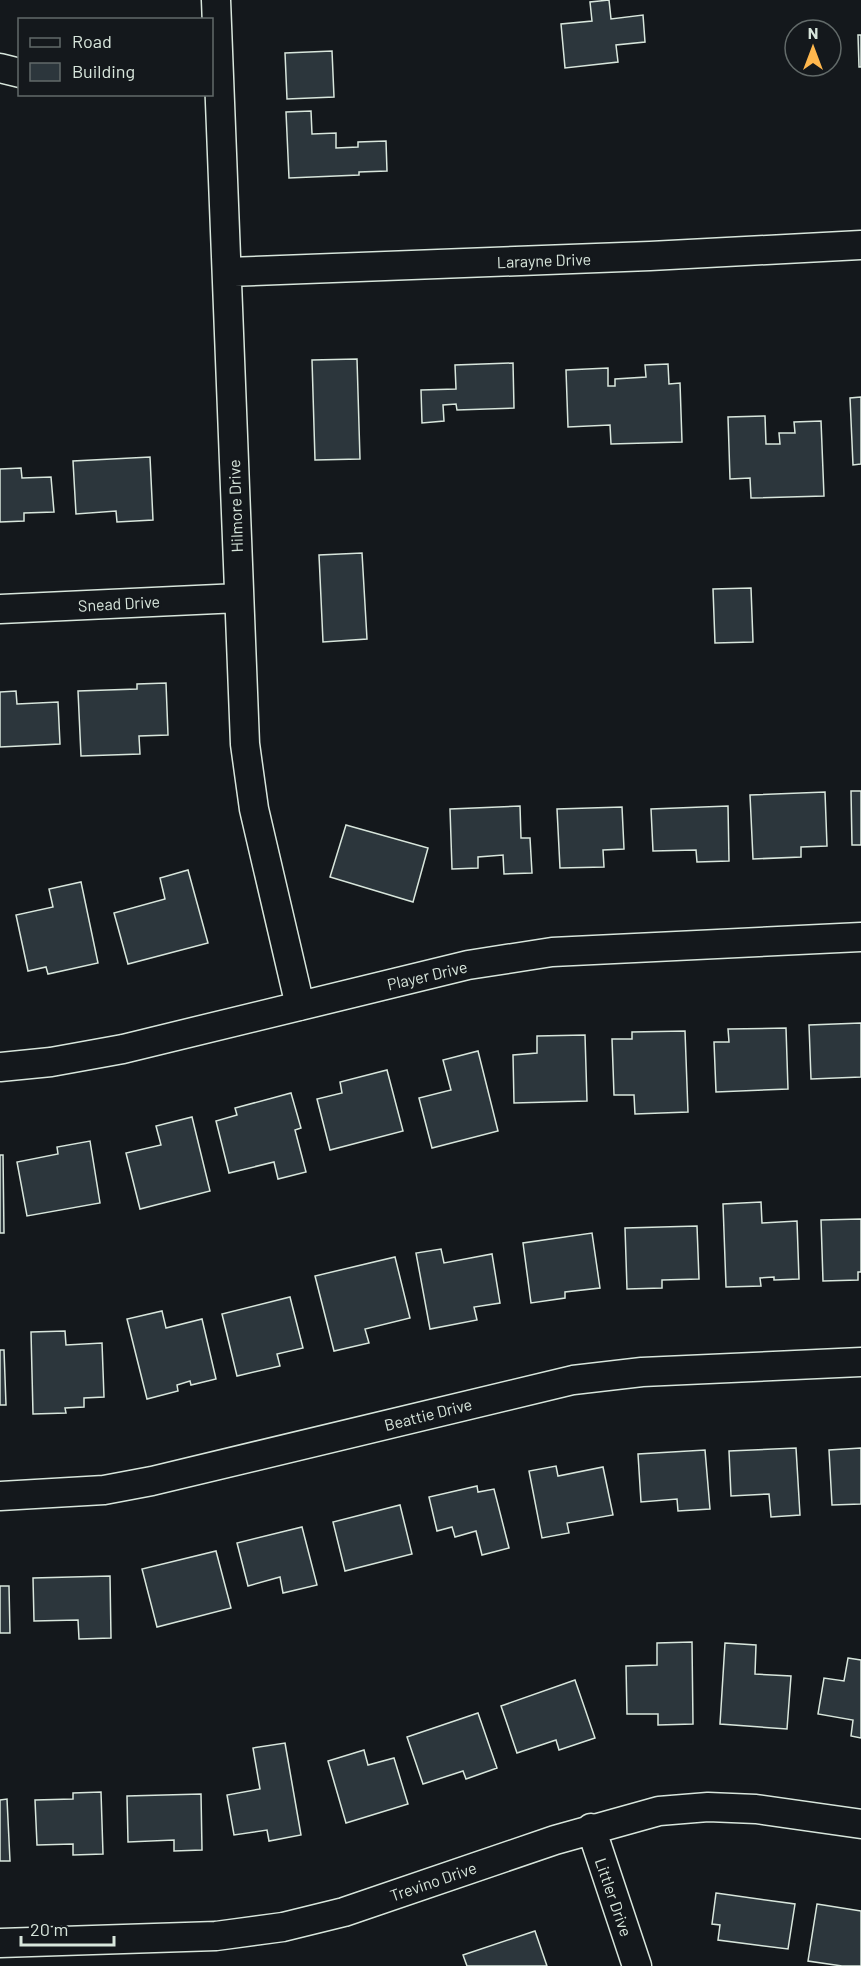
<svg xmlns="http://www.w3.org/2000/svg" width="861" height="1966" font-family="Barlow,sans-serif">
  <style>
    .building { fill: #2c363c; stroke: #d8e6dc; stroke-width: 1.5 }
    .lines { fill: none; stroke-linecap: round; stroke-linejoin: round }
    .street-casing { stroke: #d8e6dc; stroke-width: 31 }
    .street { stroke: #14181c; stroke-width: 28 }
    .labels { text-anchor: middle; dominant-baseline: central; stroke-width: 4.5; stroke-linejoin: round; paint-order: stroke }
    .street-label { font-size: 16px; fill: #d8e6dc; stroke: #14181c }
  </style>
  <rect width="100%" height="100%" fill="#14181c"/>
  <path class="building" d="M 609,0 L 611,19 L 643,15 L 645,42 L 616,45 L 618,62 L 565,68 L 561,24 L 592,21 L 590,2 Z
    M 858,35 L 861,35 L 861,67 L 859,67 Z
    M 332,51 L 334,97 L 287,99 L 285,53 Z
    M 311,111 L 312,134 L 336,133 L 336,148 L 358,147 L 358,142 L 386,141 L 387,171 L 359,172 L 359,175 L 289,178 L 286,112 Z
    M 357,359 L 360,459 L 315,460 L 312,360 Z
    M 513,363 L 514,408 L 457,410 L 456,404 L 443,405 L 444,421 L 422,423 L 421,390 L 456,389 L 455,365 Z
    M 668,364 L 669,384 L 680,383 L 682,442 L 611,444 L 610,425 L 568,427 L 566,370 L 608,368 L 608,386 L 615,386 L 615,379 L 646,377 L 645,365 Z
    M 861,397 L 861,464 L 853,465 L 850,398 Z
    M 765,416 L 766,444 L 780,444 L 779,433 L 795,433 L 794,422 L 821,421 L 824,496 L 751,498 L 750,478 L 730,479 L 728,417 Z
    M 150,457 L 153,520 L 117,522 L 116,511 L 76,514 L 73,461 Z
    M 21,468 L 22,478 L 51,477 L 54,512 L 24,513 L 24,521 L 0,522 L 0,469 Z
    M 362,553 L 367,639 L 323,642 L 319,555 Z
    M 751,588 L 753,642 L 715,643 L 713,589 Z
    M 166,683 L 168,735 L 139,736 L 140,754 L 81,756 L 78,691 L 137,689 L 137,684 Z
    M 16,691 L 17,704 L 58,702 L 60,744 L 0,747 L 0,692 Z
    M 851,791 L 861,791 L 861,845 L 852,845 Z
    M 825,792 L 827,846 L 801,847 L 801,857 L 753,859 L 750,795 Z
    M 520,806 L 521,838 L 530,838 L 532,873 L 504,874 L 503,855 L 478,857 L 478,868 L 452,869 L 450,809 Z
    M 728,806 L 729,861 L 697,862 L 696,850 L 653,851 L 651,809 Z
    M 622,807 L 624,849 L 603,850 L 604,867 L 560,868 L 557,809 Z
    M 346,825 L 428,848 L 413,902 L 330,877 Z
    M 188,870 L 208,943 L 128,964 L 114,913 L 165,899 L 160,878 Z
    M 81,882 L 98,963 L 48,974 L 46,967 L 28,971 L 16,915 L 53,907 L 49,889 Z
    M 861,1023 L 861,1077 L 811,1079 L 809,1025 Z
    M 786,1028 L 788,1089 L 716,1092 L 714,1042 L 729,1042 L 728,1029 Z
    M 685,1031 L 688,1112 L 635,1114 L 634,1095 L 614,1095 L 612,1039 L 632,1039 L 632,1032 Z
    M 585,1035 L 587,1101 L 514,1103 L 513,1055 L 537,1053 L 537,1036 Z
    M 478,1051 L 498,1131 L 432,1148 L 419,1098 L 451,1090 L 443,1060 Z
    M 387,1070 L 403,1131 L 330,1150 L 317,1099 L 342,1093 L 340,1082 Z
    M 291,1093 L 301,1128 L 295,1130 L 306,1172 L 278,1179 L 274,1162 L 229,1173 L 216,1121 L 237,1115 L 235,1108 Z
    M 192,1117 L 210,1191 L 140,1209 L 126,1153 L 161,1145 L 156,1126 Z
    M 90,1141 L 100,1203 L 27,1216 L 17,1162 L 58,1154 L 57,1147 Z
    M 0,1155 L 3,1155 L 4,1233 L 0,1233 Z
    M 761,1202 L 762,1223 L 797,1221 L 799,1279 L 774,1280 L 774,1277 L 760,1278 L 761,1286 L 726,1287 L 723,1204 Z
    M 861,1219 L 861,1272 L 858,1272 L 858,1280 L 823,1281 L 821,1220 Z
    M 697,1226 L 699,1279 L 662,1280 L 662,1288 L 627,1289 L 625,1228 Z
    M 592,1233 L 600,1288 L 565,1292 L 565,1298 L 531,1303 L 523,1243 Z
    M 441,1249 L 444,1263 L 492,1254 L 500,1303 L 474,1307 L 477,1320 L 430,1329 L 416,1253 Z
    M 395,1257 L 410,1318 L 365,1329 L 369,1343 L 334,1351 L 315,1276 Z
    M 290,1297 L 303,1348 L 277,1354 L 280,1366 L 237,1376 L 222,1314 Z
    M 162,1311 L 166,1328 L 202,1319 L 216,1379 L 191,1385 L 190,1381 L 177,1385 L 178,1391 L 147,1399 L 127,1319 Z
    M 65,1331 L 66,1345 L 102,1343 L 104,1397 L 84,1398 L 84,1407 L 65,1408 L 66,1413 L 33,1414 L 31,1332 Z
    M 0,1350 L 4,1350 L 6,1405 L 0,1405 Z
    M 796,1448 L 800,1515 L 771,1517 L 769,1494 L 731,1496 L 729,1451 Z
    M 861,1448 L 861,1504 L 832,1505 L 829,1450 Z
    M 705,1450 L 710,1509 L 678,1511 L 677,1499 L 641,1502 L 638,1454 Z
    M 556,1466 L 558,1476 L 603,1467 L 613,1515 L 567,1523 L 569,1533 L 542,1538 L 529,1471 Z
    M 477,1486 L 478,1492 L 494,1489 L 509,1548 L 482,1555 L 476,1531 L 455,1537 L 452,1527 L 437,1531 L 429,1497 Z
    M 400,1505 L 412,1554 L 345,1571 L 333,1522 Z
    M 302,1527 L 317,1585 L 283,1593 L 280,1577 L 248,1586 L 237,1543 Z
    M 216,1551 L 231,1608 L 157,1627 L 142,1569 Z
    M 110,1576 L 111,1638 L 79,1639 L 78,1620 L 34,1621 L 33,1578 Z
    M 0,1586 L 9,1586 L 10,1633 L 0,1633 Z
    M 692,1642 L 693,1724 L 658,1725 L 658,1714 L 627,1714 L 626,1666 L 657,1665 L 657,1643 Z
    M 725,1643 L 756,1645 L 755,1674 L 791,1676 L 787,1729 L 720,1724 Z
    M 848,1658 L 861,1660 L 861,1738 L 851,1736 L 853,1720 L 818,1714 L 824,1678 L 844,1681 Z
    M 575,1680 L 595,1738 L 559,1750 L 556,1740 L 517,1753 L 501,1706 Z
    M 478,1713 L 497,1768 L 466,1779 L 463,1771 L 423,1784 L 407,1737 Z
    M 285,1743 L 301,1835 L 269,1841 L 267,1830 L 234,1835 L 227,1795 L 260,1789 L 253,1748 Z
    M 364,1750 L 368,1765 L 394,1758 L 408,1804 L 346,1823 L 328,1761 Z
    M 101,1792 L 103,1854 L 73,1855 L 73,1844 L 37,1845 L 35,1800 L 73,1799 L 73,1793 Z
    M 201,1794 L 202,1850 L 174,1851 L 174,1840 L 128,1842 L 127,1796 Z
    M 7,1799 L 10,1861 L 0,1861 L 0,1800 Z
    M 716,1893 L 795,1904 L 788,1949 L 718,1940 L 720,1925 L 712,1924 Z
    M 817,1904 L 861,1911 L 861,1966 L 842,1966 L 808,1961 Z
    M 535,1931 L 547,1966 L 467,1966 L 463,1955 Z"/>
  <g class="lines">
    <defs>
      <path id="street" d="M 216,0 L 245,744 L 254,809 L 300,1006
        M 0,68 L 20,73
        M 227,272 L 650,256 L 861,245
        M 0,609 L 239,598
        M 0,1067 L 51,1062 L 123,1049 L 468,965 L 552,952 L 861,937
        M 0,1496 L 104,1490 L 152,1481 L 573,1380 L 642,1372 L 861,1362
        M 591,1828 L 637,1966
        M 0,1943 L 216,1936 L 283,1927 L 344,1912 L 555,1840 L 659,1811 L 708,1807 L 756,1809 L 861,1824"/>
    </defs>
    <use href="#street" class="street-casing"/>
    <use href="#street" class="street"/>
  </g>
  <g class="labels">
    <g class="street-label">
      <text transform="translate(544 260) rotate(-2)">Larayne Drive</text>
      <text transform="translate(235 506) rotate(-92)">Hilmore Drive</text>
      <text transform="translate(119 603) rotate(-3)">Snead Drive</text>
      <text transform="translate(427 975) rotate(-13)">Player Drive</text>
      <text transform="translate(428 1414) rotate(-14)">Beattie Drive</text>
      <text transform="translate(433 1881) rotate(-19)">Trevino Drive</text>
      <text transform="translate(614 1897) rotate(71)">Littler Drive</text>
    </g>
  </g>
  <rect x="18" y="18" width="195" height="78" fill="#14181c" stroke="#626a69" stroke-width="1.5"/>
  <rect x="30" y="38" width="30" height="9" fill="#14181c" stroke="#626a69" stroke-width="1.5"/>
  <text x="72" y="48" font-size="18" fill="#d8e6dc">Road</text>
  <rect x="30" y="63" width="30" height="18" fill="#2c363c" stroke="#626a69" stroke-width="1.5"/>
  <text x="72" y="78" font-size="18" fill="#d8e6dc">Building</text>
  <g transform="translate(813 48)"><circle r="28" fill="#14181c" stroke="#626a69" stroke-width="1.5"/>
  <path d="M0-4.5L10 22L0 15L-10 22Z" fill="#ffb74d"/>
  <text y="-9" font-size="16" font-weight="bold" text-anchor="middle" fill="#d8e6dc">N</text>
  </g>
  <path d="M21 1936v9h93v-9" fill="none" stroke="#d8e6dc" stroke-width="3"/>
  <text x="30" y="1936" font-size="18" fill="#d8e6dc" stroke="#14181c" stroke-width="4.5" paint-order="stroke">20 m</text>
</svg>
